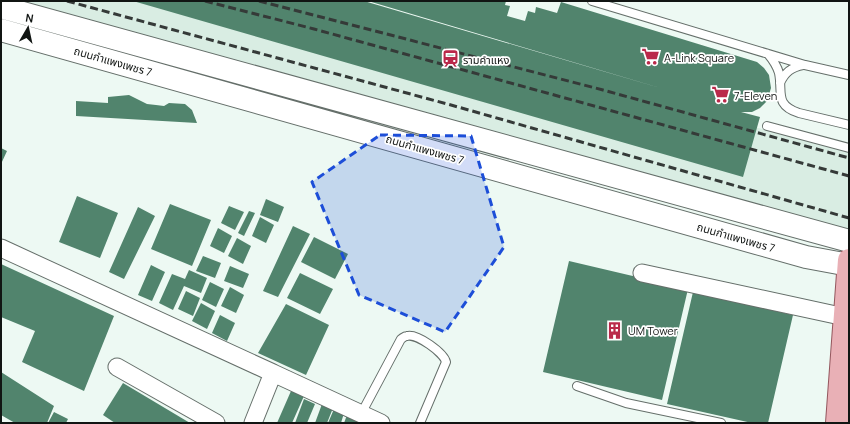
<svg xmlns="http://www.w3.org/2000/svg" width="850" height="424" font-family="Manrope,'Noto Sans Thai',sans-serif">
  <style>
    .built { fill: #d9ede3 }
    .building { fill: #51846d }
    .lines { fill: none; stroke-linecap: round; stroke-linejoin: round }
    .lane-casing { stroke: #656f6a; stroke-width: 10 }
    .street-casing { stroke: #656f6a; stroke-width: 19 }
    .secondary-casing { stroke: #656f6a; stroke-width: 24 }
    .primary-casing { stroke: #94575e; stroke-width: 24 }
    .lane { stroke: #fff; stroke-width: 8 }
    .street { stroke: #fff; stroke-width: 17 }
    .secondary { stroke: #fff; stroke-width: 22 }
    .primary { stroke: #e9b0b6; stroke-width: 22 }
    .rail { stroke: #353a38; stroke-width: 3; stroke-dasharray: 8 4; stroke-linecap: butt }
    .marked { fill: #1d4ed8; fill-opacity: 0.2; stroke: #1d4ed8; stroke-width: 3; stroke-dasharray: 8 5; stroke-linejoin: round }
    .labels { text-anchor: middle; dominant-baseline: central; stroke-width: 3.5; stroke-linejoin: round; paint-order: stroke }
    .poi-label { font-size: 11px; fill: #111513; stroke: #fff; text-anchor: start }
    .street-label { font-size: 11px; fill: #111513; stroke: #fff }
  </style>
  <rect width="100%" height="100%" fill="#edf9f3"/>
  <path class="built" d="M 1,1 L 300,1 L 849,153 L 849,237 Z"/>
  <path class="building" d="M 133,1 L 364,1 L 667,90 L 368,1 L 506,1 L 505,5 L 510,6 L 507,16 L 525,21 L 528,11 L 535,13 L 536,7 L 557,13 L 561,2 L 757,62 L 764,68 L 769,75 L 771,88 L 767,101 L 760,108 L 752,112 L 741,112 L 760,117 L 743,177 Z
    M 129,95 L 147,104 L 156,105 L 164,106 L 169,103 L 185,104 L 192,110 L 197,123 L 76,116 L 76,101 L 108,103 L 108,97 Z
    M 1,148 L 7,151 L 1,164 Z
    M 77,196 L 118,213 L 100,258 L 59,242 Z
    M 266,199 L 284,207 L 278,222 L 260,215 Z
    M 170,204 L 211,220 L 192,266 L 151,249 Z
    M 229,206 L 244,212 L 235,230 L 221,223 Z
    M 138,207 L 155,216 L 124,279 L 109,272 Z
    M 249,211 L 255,213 L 244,236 L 238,233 Z
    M 260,217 L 274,225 L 266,243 L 252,236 Z
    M 293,226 L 310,234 L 278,297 L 263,291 Z
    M 218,228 L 232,236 L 224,253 L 210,246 Z
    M 314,237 L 348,254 L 335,279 L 301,262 Z
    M 237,238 L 251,246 L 243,264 L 228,256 Z
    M 203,256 L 221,263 L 215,278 L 196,271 Z
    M 569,261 L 688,289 L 662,400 L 543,372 Z
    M 1,264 L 114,316 L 84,391 L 22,362 L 35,331 L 1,317 Z
    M 151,265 L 165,272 L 152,301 L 138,295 Z
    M 230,266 L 249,274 L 243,288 L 224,281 Z
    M 189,270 L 207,278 L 201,293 L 184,286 L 173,310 L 159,303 L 172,274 L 185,279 Z
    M 300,273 L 333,289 L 320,314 L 287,298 Z
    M 210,282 L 224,289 L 216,307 L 202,300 Z
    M 230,287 L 244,295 L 236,313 L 221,306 Z
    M 186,291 L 200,298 L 193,316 L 178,309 Z
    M 693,292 L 793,315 L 768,423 L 752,423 L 667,404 Z
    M 201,303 L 215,311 L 207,329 L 192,321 Z
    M 286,304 L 329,325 L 306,375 L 258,353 Z
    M 220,315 L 235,323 L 227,341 L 212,333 Z
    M 1,372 L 54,406 L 47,423 L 15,423 L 1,415 Z
    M 123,383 L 190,423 L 115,423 L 103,415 Z
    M 291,391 L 304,396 L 292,423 L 277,423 Z
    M 304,399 L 315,404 L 307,423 L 295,423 Z
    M 322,404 L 333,408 L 327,423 L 315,423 Z
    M 334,409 L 344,413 L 341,423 L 328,423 Z
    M 54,412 L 68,419 L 66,423 L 48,423 Z
    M 347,415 L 358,419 L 356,423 L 344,423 Z"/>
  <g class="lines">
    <defs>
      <path id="lane" d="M 592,1 L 805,65 L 849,75
        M 768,54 C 773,60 777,66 779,73 C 783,92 774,105 799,113 L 849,125
        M 780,83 C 785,72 792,67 803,65
        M 767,126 L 849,148
        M 577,386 L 626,403 L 721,423
        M 361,414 L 401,339 C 403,338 404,336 407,336 C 417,333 444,353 446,362 L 420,423"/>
      <path id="street" d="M 1,248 L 273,373
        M 642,273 L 845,317
        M 117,367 L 216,423
        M 253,423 L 273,373 L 381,423"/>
      <path id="secondary" d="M 1,7 L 849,241
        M 1,30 L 806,257 L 849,265"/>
      <path id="primary" d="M 837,423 L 849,260"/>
    </defs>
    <use href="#lane" class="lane-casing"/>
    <use href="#street" class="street-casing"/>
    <use href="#secondary" class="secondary-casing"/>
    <use href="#primary" class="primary-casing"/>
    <use href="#lane" class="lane"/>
    <use href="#street" class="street"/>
    <use href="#secondary" class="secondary"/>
    <use href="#primary" class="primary"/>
    <path class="rail" d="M 67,1 L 451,105 L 849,218
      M 205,1 L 314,29 L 849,176
      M 259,1 L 603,90 L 849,158"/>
  </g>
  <path class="marked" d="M 380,135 L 471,136 L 504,247 L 445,332 L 359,295 L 312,182 Z"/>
  <defs>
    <symbol id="supermarket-bare" viewBox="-9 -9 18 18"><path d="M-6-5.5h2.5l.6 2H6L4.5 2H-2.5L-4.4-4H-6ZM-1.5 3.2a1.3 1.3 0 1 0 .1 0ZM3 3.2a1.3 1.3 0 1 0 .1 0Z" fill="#ba294a" stroke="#fff" stroke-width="2.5" paint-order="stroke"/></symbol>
    <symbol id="station-bare" viewBox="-9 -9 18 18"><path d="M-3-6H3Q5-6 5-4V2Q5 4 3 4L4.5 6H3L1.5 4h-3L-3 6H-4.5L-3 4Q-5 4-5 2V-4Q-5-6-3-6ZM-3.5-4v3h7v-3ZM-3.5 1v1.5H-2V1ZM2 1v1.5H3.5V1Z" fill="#ba294a" stroke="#fff" stroke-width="2.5" paint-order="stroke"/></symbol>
    <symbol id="building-bare" viewBox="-9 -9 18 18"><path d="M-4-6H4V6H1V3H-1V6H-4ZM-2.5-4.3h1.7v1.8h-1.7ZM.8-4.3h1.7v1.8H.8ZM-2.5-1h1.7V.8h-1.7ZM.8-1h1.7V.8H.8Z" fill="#ba294a" stroke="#fff" stroke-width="2.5" paint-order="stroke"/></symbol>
  </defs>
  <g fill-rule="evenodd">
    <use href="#supermarket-bare" x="638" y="44" width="25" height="25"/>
    <use href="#station-bare" x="438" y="46" width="25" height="25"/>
    <use href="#supermarket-bare" x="708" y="82" width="25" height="25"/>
    <use href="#building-bare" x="602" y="318" width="25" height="25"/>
  </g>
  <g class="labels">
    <g class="poi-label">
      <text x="664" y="57">A-Link Square</text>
      <text x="463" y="59">รามคำแหง</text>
      <text x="734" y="95">7-Eleven</text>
      <text x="628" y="330">UM Tower</text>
    </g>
    <g class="street-label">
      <text transform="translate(113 61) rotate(16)">ถนนกำแพงเพชร 7</text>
      <text transform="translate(425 149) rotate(16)">ถนนกำแพงเพชร 7</text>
      <text transform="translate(736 237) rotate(16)">ถนนกำแพงเพชร 7</text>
    </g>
  </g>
  <rect width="850" height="424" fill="none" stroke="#111513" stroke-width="4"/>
  <g transform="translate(28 28) rotate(9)" stroke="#ffffff" stroke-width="3" paint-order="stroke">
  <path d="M0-3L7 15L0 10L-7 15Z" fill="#111513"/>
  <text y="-6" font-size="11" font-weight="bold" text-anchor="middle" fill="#111513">N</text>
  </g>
</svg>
